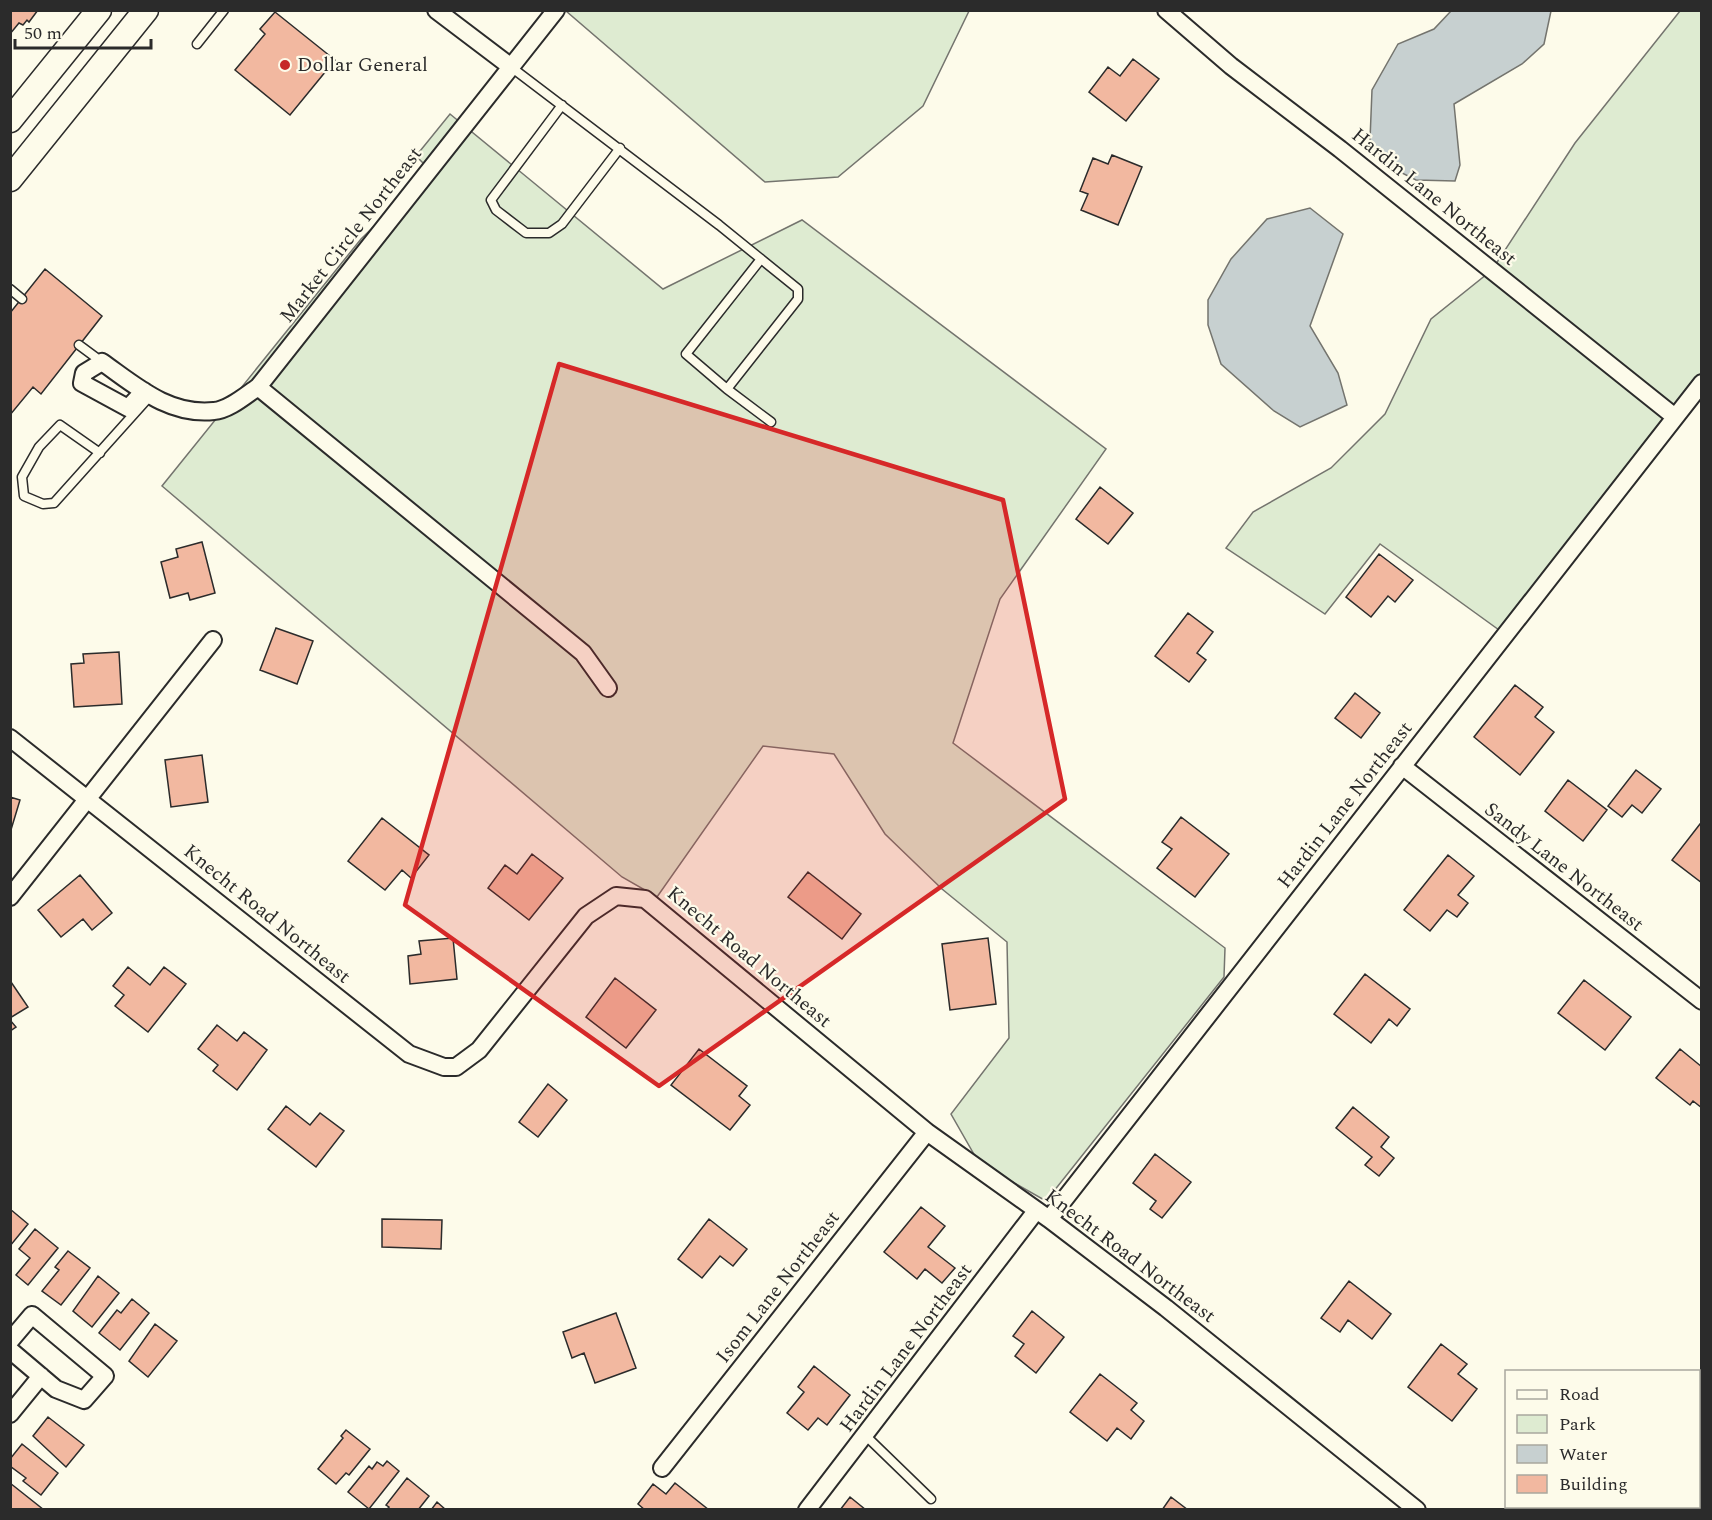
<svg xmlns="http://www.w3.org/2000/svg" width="1712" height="1520" font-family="Spectral,serif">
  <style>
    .green { fill: #deebd1; stroke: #74746e; stroke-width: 1.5 }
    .water { fill: #c7d0d0; stroke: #74746e; stroke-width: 1.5 }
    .building { fill: #f2b8a0; stroke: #2b2b2b; stroke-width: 1.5 }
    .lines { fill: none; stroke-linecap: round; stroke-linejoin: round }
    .lane-casing { stroke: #2b2b2b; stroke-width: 11 }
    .street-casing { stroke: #2b2b2b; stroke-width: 20 }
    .secondary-casing { stroke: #2b2b2b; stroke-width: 27 }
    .lane { stroke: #fdfbea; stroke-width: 8 }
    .street { stroke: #fdfbea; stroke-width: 16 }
    .secondary { stroke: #fdfbea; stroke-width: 24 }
    .marked { fill: #d62828; fill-opacity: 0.2; stroke: #d62828; stroke-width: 4.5; stroke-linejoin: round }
    .poi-dot { fill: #c62828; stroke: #fdfbea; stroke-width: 2 }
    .labels { text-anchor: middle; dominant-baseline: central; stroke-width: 4.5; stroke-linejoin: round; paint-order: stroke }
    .poi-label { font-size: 20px; fill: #2b2b2b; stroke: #fdfbea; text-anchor: start }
    .street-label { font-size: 20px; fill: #2b2b2b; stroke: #fdfbea }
  </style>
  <rect width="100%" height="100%" fill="#fdfbea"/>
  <path class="green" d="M 566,11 L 969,11 L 923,106 L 838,177 L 765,182 Z
    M 1680,11 L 1701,11 L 1701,392 L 1506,635 L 1380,544 L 1325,614 L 1226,548 L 1253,512 L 1331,468 L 1385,414 L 1431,319 L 1492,270 L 1575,143 Z
    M 450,114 L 663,289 L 802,220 L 1106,449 L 1000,599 L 953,743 L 1225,948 L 1224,977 L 1046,1201 L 979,1163 L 951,1114 L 1009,1038 L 1007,942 L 942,889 L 885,834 L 834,754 L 763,746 L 657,897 L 622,877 L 162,486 L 361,239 L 431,171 L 416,156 Z"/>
  <path class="water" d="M 1451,11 L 1551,11 L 1544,44 L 1522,64 L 1454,104 L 1460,165 L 1455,181 L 1416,180 L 1386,165 L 1370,140 L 1372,90 L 1398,44 L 1434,29 Z
    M 1310,208 L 1343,234 L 1310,326 L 1338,373 L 1347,405 L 1300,427 L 1274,411 L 1221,364 L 1208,325 L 1208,300 L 1231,259 L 1267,219 Z"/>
  <path class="building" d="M 10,10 L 38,10 L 29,22 L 27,20 L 23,25 L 19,23 L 10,34 Z
    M 275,12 L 335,60 L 290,115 L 235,70 L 265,34 L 260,29 Z
    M 1133,59 L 1159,79 L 1126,121 L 1089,92 L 1108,67 L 1120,76 Z
    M 1112,155 L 1142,167 L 1118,225 L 1081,210 L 1088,194 L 1080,191 L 1093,158 L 1108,164 Z
    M 45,269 L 102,316 L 41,394 L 33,387 L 10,415 L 10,313 Z
    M 1100,487 L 1133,513 L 1108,544 L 1076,519 Z
    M 202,542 L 215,593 L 190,600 L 188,593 L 170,598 L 161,562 L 178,557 L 176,549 Z
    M 1379,554 L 1413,580 L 1395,602 L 1388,596 L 1371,617 L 1346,597 Z
    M 1188,613 L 1213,632 L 1197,653 L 1206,660 L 1189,682 L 1155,656 Z
    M 276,628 L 313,641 L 297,684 L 260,670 Z
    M 119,652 L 122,704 L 74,707 L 71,664 L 84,663 L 83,654 Z
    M 1515,685 L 1543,707 L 1535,717 L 1554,732 L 1520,775 L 1474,737 Z
    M 1355,693 L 1380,713 L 1361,738 L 1335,718 Z
    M 202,755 L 208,802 L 171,807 L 165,760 Z
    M 1636,770 L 1661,789 L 1642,813 L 1632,805 L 1622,817 L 1608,806 Z
    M 1568,780 L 1607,810 L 1583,841 L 1545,811 Z
    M 10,797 L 20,800 L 10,833 Z
    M 1181,817 L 1229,854 L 1195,897 L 1157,868 L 1172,849 L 1162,842 Z
    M 382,818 L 429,855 L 411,878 L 402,870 L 385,890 L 348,861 Z
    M 1700,824 L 1702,825 L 1702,883 L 1672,860 Z
    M 532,854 L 563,878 L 529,920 L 488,888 L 505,865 L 517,874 Z
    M 1448,855 L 1474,876 L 1458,895 L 1468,903 L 1457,917 L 1447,910 L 1430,931 L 1404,910 Z
    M 808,872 L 861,914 L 842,939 L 788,897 Z
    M 80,875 L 112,913 L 92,930 L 83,919 L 61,937 L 38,910 Z
    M 453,938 L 457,979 L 410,984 L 408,956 L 421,954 L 419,941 Z
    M 988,938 L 996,1004 L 950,1010 L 942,944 Z
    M 128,967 L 150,985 L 164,967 L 186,984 L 148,1032 L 115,1006 L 124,995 L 113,986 Z
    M 1365,974 L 1410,1009 L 1397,1026 L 1389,1019 L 1371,1043 L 1334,1014 Z
    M 615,978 L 656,1010 L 626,1048 L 586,1017 Z
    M 1584,980 L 1631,1017 L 1605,1050 L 1558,1013 Z
    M 11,982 L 28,1007 L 10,1018 L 10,982 Z
    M 10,1020 L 16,1027 L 10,1031 Z
    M 217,1025 L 237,1041 L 244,1032 L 267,1050 L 237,1090 L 213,1071 L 218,1065 L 198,1049 Z
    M 699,1049 L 747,1086 L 739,1096 L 750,1105 L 730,1130 L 671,1085 Z
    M 1680,1049 L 1702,1067 L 1702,1108 L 1693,1101 L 1690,1105 L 1656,1078 Z
    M 548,1084 L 567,1100 L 538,1137 L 519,1122 Z
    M 286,1106 L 310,1125 L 320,1113 L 344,1131 L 316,1167 L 268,1129 Z
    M 1353,1107 L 1389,1137 L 1381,1147 L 1394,1158 L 1379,1176 L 1365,1165 L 1372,1157 L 1336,1128 Z
    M 1155,1154 L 1191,1182 L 1162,1218 L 1150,1209 L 1156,1201 L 1133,1183 Z
    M 921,1207 L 945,1226 L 928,1247 L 955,1268 L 942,1283 L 925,1269 L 917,1279 L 884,1252 Z
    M 10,1209 L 28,1224 L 10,1246 Z
    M 382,1219 L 442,1220 L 441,1249 L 382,1247 Z
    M 709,1219 L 747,1249 L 733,1266 L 720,1256 L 702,1278 L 678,1259 Z
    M 35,1229 L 58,1248 L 28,1285 L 16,1275 L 30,1258 L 19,1249 Z
    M 68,1251 L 90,1268 L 61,1305 L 42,1291 L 59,1270 L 55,1267 Z
    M 98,1276 L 119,1293 L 92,1327 L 73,1311 Z
    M 1349,1281 L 1391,1314 L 1372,1339 L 1348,1320 L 1340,1332 L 1321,1318 Z
    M 132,1299 L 149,1313 L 120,1350 L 99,1333 L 117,1310 L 121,1313 Z
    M 1032,1311 L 1064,1337 L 1036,1373 L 1015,1356 L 1024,1344 L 1013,1336 Z
    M 616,1313 L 636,1368 L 595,1383 L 584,1353 L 572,1358 L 563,1332 Z
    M 155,1324 L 177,1341 L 148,1377 L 129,1361 Z
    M 1441,1344 L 1467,1364 L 1458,1374 L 1477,1389 L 1452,1421 L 1408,1387 Z
    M 814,1366 L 850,1395 L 827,1425 L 818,1418 L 808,1430 L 787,1413 L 804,1392 L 798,1387 Z
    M 1100,1374 L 1137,1403 L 1131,1410 L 1144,1421 L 1131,1439 L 1117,1428 L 1107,1441 L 1070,1412 Z
    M 48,1417 L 84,1445 L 66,1467 L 33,1436 Z
    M 346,1430 L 370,1449 L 349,1475 L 346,1473 L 336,1484 L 318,1469 L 343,1438 L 341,1436 Z
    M 22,1444 L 58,1473 L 41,1495 L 23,1481 L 26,1478 L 10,1466 L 10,1459 Z
    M 387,1461 L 399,1471 L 369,1509 L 348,1492 L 369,1466 L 372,1469 L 377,1462 L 383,1466 Z
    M 407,1478 L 429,1496 L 418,1510 L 386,1510 L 389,1507 L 386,1505 Z
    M 10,1483 L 44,1510 L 10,1510 Z
    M 675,1483 L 709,1510 L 645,1510 L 638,1504 L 653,1484 L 666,1494 Z
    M 850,1497 L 866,1510 L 840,1510 Z
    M 1171,1497 L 1188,1510 L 1162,1510 Z
    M 437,1502 L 446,1510 L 431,1510 Z"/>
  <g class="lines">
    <defs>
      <path id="lane" d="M 197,44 L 224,10
        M 511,67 L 719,225 L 798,289 L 798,299 L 727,389 L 771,422
        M 562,105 L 491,200 L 496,210 L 526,233 L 549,233 L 562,224 L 620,148
        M 10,289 L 22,299
        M 79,345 L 102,362
        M 727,389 L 686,354 L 761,259
        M 100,453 L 60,425 L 39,447 L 22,477 L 24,496 L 43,504 L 54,503 L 150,396
        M 866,1436 L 931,1499"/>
      <path id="street" d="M 436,10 L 510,66
        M 1166,10 L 1231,66 L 1340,149 L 1675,417
        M 258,387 L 555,630 L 583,653 L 608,688
        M 144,391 L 128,408 L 82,383 L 84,373 L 102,362 C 136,386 169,416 214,411 C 229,410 246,395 258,387 L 556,10
        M 10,738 L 409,1054 L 444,1067 L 456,1067 L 479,1050 L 586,916 L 616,896 L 645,899 L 927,1132 L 1049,1219 L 1166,1308 L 1417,1510
        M 1402,766 L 1702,1001
        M 10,897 L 213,640
        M 1049,1219 L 1702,383
        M 10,1341 L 32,1315 L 105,1376 L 84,1400 L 56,1389 L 10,1350
        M 10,1414 L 41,1376
        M 662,1468 L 927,1132
        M 807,1510 L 1036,1211"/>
      <path id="secondary" d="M 10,120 L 99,10
        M 10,179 L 146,10"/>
    </defs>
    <use href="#lane" class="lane-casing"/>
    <use href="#street" class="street-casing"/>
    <use href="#secondary" class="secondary-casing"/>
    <use href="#lane" class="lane"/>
    <use href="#street" class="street"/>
    <use href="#secondary" class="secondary"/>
  </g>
  <path class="marked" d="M 559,364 L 1003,500 L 1065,799 L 659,1086 L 405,905 Z"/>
  <circle class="poi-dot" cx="285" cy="65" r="6"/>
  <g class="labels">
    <g class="poi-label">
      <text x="297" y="65">Dollar General</text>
    </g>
    <g class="street-label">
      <text transform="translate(1434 197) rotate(39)">Hardin Lane Northeast</text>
      <text transform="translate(351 235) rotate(-52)">Market Circle Northeast</text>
      <text transform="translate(1345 805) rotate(-52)">Hardin Lane Northeast</text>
      <text transform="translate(1564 867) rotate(38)">Sandy Lane Northeast</text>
      <text transform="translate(267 914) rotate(39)">Knecht Road Northeast</text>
      <text transform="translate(749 957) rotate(40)">Knecht Road Northeast</text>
      <text transform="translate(1130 1256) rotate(37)">Knecht Road Northeast</text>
      <text transform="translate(778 1287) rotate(-52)">Isom Lane Northeast</text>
      <text transform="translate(906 1348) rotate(-53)">Hardin Lane Northeast</text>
    </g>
  </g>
  <rect width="1712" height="1520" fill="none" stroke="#2b2b2b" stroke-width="24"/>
  <rect x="1505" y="1370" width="195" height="138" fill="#fdfbea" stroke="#a9a89e" stroke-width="1.5"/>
  <rect x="1517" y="1390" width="30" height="9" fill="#fdfbea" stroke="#a9a89e" stroke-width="1.5"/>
  <text x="1559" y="1400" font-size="18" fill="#2b2b2b">Road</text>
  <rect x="1517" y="1415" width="30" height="18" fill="#deebd1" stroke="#a9a89e" stroke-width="1.5"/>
  <text x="1559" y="1430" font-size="18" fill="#2b2b2b">Park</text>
  <rect x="1517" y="1445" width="30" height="18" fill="#c7d0d0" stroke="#a9a89e" stroke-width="1.5"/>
  <text x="1559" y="1460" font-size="18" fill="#2b2b2b">Water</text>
  <rect x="1517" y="1475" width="30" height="18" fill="#f2b8a0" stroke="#a9a89e" stroke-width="1.5"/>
  <text x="1559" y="1490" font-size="18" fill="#2b2b2b">Building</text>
  <path d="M15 39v9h136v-9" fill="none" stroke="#2b2b2b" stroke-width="3"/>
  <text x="24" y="39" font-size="18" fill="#2b2b2b" stroke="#fdfbea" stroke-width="4.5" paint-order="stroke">50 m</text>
</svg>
